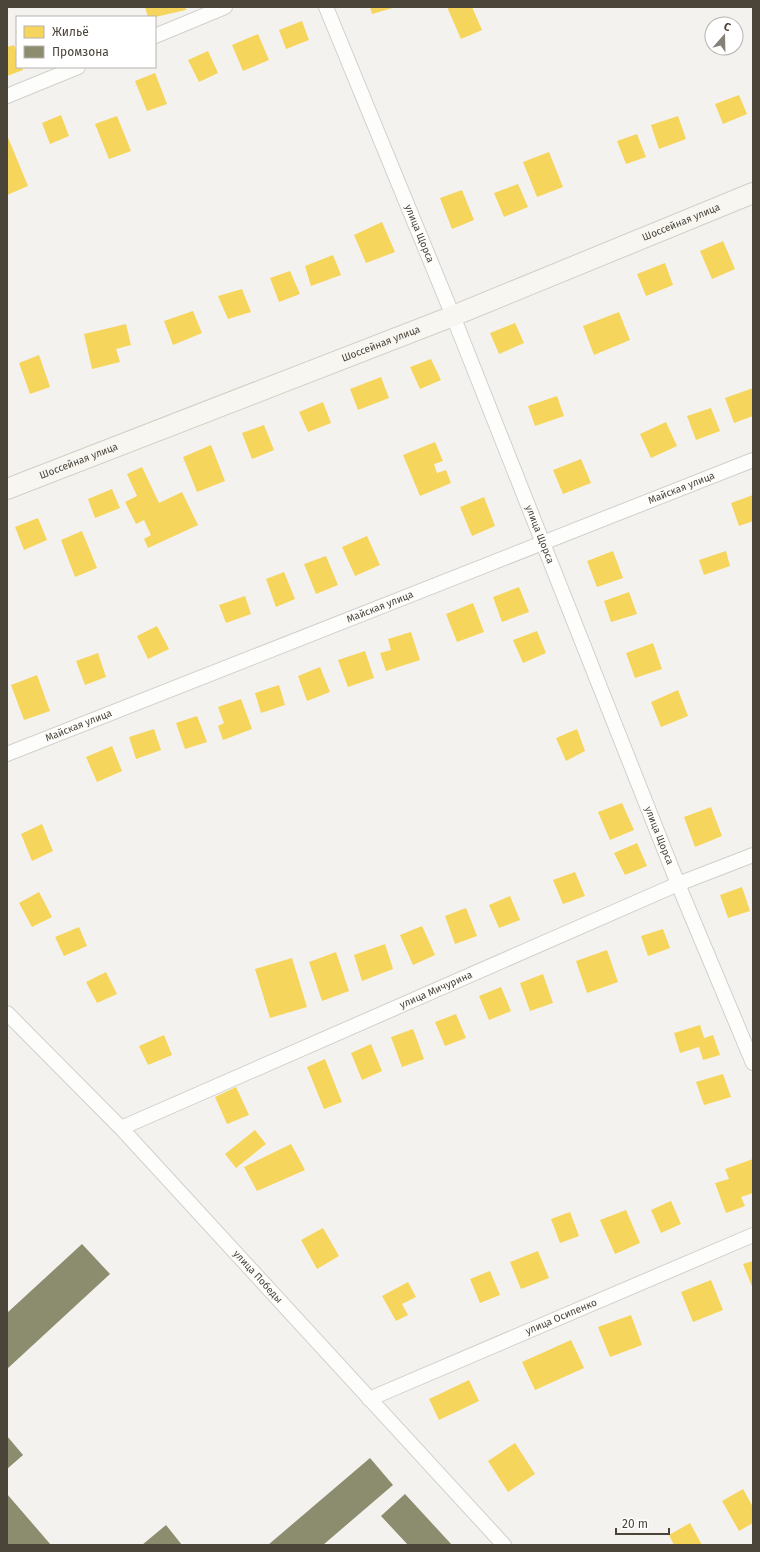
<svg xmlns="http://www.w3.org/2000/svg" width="760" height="1552" font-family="'Fira Sans',sans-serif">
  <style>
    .homes { fill: #f6d55c }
    .industry { fill: #8c8c6e }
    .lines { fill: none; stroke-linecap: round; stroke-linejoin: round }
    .minor-casing { stroke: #d2d0cb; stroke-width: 16 }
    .secondary-casing { stroke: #d3cfc5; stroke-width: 22 }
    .minor { stroke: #fdfdfc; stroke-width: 14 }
    .secondary { stroke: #f7f6f1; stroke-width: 20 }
    .labels { text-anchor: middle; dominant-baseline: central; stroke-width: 4; stroke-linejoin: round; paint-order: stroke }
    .street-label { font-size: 10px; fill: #4b4439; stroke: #fff }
  </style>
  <rect width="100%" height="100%" fill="#f4f2ee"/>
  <path class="homes" d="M 145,7 L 185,7 L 186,10 L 155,17 L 148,17 Z
    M 370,7 L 396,7 L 372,14 Z
    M 447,7 L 472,7 L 482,30 L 461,39 Z
    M 302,21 L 309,40 L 286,49 L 279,30 Z
    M 258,34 L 269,60 L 243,71 L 232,45 Z
    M 14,45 L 17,53 L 17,67 L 22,67 L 23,70 L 7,76 L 7,47 Z
    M 208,51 L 218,73 L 199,82 L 188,60 Z
    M 155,73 L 167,104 L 147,111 L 135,81 Z
    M 739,95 L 747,114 L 723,124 L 715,104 Z
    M 61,115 L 69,136 L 50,144 L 42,123 Z
    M 117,116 L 131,151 L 109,159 L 95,124 Z
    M 678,116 L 686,139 L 659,149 L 651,125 Z
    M 637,134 L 646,157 L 626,164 L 617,141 Z
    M 7,135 L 28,186 L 7,195 Z
    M 549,152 L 563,187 L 537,197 L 523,162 Z
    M 518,184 L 528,207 L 504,217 L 494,193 Z
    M 462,190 L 474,220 L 452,229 L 440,198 Z
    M 382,222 L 395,252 L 366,263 L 354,235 Z
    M 723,241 L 735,269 L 712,279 L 700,251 Z
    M 333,255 L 341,275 L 311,286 L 305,266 Z
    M 665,263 L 673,285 L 646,296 L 637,274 Z
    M 290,271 L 300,294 L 279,302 L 270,278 Z
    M 242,289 L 251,312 L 228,319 L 218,296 Z
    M 193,311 L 202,333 L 173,345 L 164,321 Z
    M 619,312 L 630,340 L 594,355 L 583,326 Z
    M 515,323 L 524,343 L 499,354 L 490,333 Z
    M 126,324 L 131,345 L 116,349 L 120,362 L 92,369 L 84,334 Z
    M 39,355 L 50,387 L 30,394 L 19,363 Z
    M 431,359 L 441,380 L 420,389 L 410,367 Z
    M 381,377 L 389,398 L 358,410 L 350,389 Z
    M 753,388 L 753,416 L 734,423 L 725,398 Z
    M 557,396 L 564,416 L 535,426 L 528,406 Z
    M 323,402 L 331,423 L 308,432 L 299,412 Z
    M 711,408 L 720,431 L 696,440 L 687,416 Z
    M 666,422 L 677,446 L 651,458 L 640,434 Z
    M 264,425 L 274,450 L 252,459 L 242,433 Z
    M 435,442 L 443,461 L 434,464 L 437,473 L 446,470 L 451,483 L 420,496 L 403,455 Z
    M 211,445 L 225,481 L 197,492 L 183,457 Z
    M 581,459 L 591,483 L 563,494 L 553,470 Z
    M 142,467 L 159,503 L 182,492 L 198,525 L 148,548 L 144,539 L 151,535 L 144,520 L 136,524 L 125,502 L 137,496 L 127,474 Z
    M 112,489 L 120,508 L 95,518 L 88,499 Z
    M 753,495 L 753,521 L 739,526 L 731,503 Z
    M 484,497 L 495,526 L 472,536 L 460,507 Z
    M 38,518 L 47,540 L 24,550 L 15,527 Z
    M 82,531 L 97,568 L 75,577 L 61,540 Z
    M 367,536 L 380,565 L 355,576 L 342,547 Z
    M 613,551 L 623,578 L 597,587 L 587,561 Z
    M 726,551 L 730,566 L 704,575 L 699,560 Z
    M 326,556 L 338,585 L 316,594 L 304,564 Z
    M 284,572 L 295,599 L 276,607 L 266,579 Z
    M 519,587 L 529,612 L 502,622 L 493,597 Z
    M 629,592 L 637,614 L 611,622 L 604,601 Z
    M 245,596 L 251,614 L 226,623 L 219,605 Z
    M 473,603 L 484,632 L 457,642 L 446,614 Z
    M 157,626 L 169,649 L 148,659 L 137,636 Z
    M 537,631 L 546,653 L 523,663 L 513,640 Z
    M 411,632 L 420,660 L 386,671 L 380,653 L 391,650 L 388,639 Z
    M 653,643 L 662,669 L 635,678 L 626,653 Z
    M 365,651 L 374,678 L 348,687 L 338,660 Z
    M 98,653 L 106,677 L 85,685 L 76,661 Z
    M 320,667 L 330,692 L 307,701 L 298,676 Z
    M 37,675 L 50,711 L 24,720 L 11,685 Z
    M 279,685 L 285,705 L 261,713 L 255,693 Z
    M 678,690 L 688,716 L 661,727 L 651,702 Z
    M 241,699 L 252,729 L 223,740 L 218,726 L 224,723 L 218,707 Z
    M 197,716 L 207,742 L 185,749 L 176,723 Z
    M 154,729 L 161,750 L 136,759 L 129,737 Z
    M 577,729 L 585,751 L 566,761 L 556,738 Z
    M 112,746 L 122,771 L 97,782 L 86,757 Z
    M 622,803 L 634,830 L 610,840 L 598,812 Z
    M 711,807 L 722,836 L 695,847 L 684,817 Z
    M 42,824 L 53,851 L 32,861 L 21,834 Z
    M 637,843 L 647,866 L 625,875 L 614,853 Z
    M 575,872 L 585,896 L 563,904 L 553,880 Z
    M 742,887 L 750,911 L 728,918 L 720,895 Z
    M 39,892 L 52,917 L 32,927 L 19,903 Z
    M 510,896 L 520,920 L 499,928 L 489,905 Z
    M 466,908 L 477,936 L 455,944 L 445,916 Z
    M 422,926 L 435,955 L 413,965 L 400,935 Z
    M 79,927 L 87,946 L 64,956 L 55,937 Z
    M 663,929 L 670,948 L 648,956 L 641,936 Z
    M 385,944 L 393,969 L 362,981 L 354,955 Z
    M 607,950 L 618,982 L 587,993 L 576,961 Z
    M 336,952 L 349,991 L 322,1001 L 309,962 Z
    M 292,958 L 307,1007 L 270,1018 L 255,969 Z
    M 106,972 L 117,994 L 97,1003 L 86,982 Z
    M 543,974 L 553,1003 L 530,1011 L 520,983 Z
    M 501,987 L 511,1011 L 489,1020 L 479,996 Z
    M 456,1014 L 466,1038 L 445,1046 L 435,1022 Z
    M 700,1025 L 704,1038 L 713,1035 L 720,1055 L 703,1060 L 699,1047 L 680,1053 L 674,1033 Z
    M 413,1029 L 424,1059 L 402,1067 L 391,1037 Z
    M 164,1035 L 172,1055 L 148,1065 L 139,1046 Z
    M 371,1044 L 382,1071 L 362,1080 L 351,1053 Z
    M 325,1059 L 342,1102 L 324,1109 L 307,1067 Z
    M 723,1074 L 731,1097 L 704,1105 L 696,1082 Z
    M 236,1087 L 249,1115 L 227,1124 L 215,1097 Z
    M 255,1130 L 266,1144 L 236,1168 L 225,1154 Z
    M 291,1144 L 305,1170 L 257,1191 L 244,1167 Z
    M 753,1159 L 753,1193 L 741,1197 L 745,1206 L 726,1213 L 715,1183 L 729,1179 L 725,1169 Z
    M 671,1201 L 681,1224 L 661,1233 L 651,1210 Z
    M 626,1210 L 640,1243 L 615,1254 L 600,1220 Z
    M 570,1212 L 579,1236 L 560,1243 L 551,1219 Z
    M 323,1228 L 339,1256 L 317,1269 L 301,1240 Z
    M 538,1251 L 549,1278 L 521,1289 L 510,1262 Z
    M 753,1261 L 753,1289 L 743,1264 Z
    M 490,1271 L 500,1295 L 480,1303 L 470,1279 Z
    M 711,1280 L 723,1310 L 693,1322 L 681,1292 Z
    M 408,1282 L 416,1297 L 402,1304 L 408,1315 L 396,1321 L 382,1296 Z
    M 631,1315 L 642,1345 L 610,1357 L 598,1327 Z
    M 571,1340 L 584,1368 L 535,1390 L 522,1362 Z
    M 469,1380 L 479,1401 L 439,1420 L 429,1399 Z
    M 515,1443 L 535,1474 L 508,1492 L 488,1461 Z
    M 743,1489 L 753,1507 L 753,1523 L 739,1531 L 722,1501 Z
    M 690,1523 L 702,1545 L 674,1545 L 669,1535 Z"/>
  <path class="industry" d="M 82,1244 L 110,1274 L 7,1369 L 7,1313 Z
    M 7,1436 L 23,1455 L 7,1469 Z
    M 370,1458 L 393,1485 L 323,1545 L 268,1545 Z
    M 7,1494 L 51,1545 L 7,1545 Z
    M 405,1494 L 452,1545 L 408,1545 L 381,1516 Z
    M 166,1525 L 182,1545 L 142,1545 Z"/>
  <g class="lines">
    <defs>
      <g id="minor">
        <path id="s1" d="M 326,7 L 453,316 L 678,884 L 753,1063"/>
        <path d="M 155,36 L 225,7"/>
        <path d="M 7,96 L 78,67"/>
        <path id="s2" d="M 7,754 L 753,460"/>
        <path id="s3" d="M 7,1013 L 121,1128 L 504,1545"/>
        <path id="s4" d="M 121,1128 L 678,884 L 753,855"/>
        <path id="s5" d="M 369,1399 L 753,1235"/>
      </g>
      <g id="secondary">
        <path id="s6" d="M 7,489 L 453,316 L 753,193"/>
      </g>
    </defs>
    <use href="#minor" class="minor-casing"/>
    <use href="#secondary" class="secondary-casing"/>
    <use href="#minor" class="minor"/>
    <use href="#secondary" class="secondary"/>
  </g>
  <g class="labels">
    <g class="street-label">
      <text stroke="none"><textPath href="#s6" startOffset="725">Шоссейная улица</textPath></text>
      <text stroke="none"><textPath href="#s1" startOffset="245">улица Щорса</textPath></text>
      <text stroke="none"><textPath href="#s6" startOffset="401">Шоссейная улица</textPath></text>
      <text stroke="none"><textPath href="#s6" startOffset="77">Шоссейная улица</textPath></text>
      <text stroke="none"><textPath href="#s2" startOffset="725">Майская улица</textPath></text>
      <text stroke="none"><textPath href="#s1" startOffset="569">улица Щорса</textPath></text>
      <text stroke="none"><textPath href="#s2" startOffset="401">Майская улица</textPath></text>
      <text stroke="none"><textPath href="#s2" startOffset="77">Майская улица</textPath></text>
      <text stroke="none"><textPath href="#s1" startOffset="893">улица Щорса</textPath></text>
      <text stroke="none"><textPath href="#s4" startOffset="344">улица Мичурина</textPath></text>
      <text stroke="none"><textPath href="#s3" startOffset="364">улица Победы</textPath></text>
      <text stroke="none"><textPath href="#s5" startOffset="209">улица Осипенко</textPath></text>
    </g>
  </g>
  <rect width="760" height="1552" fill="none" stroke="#4b4439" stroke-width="16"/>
  <rect x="16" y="16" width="140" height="52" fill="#ffffff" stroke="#b7b4b0"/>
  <rect x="24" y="26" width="20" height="12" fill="#f6d55c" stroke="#b7b4b0"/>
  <text x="52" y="36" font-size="12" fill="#4b4439">Жильё</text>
  <rect x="24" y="46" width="20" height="12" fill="#8c8c6e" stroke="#b7b4b0"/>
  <text x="52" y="56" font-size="12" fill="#4b4439">Промзона</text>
  <g transform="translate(724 36) rotate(20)"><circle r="19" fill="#ffffff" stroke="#b7b4b0"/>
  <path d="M0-3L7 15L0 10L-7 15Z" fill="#868178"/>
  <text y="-6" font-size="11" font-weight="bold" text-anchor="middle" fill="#4b4439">С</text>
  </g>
  <path d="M616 1528v6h53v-6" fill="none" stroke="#4b4439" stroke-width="2"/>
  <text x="622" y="1528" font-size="12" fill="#4b4439" stroke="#ffffff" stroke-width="3" paint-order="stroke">20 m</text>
</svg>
